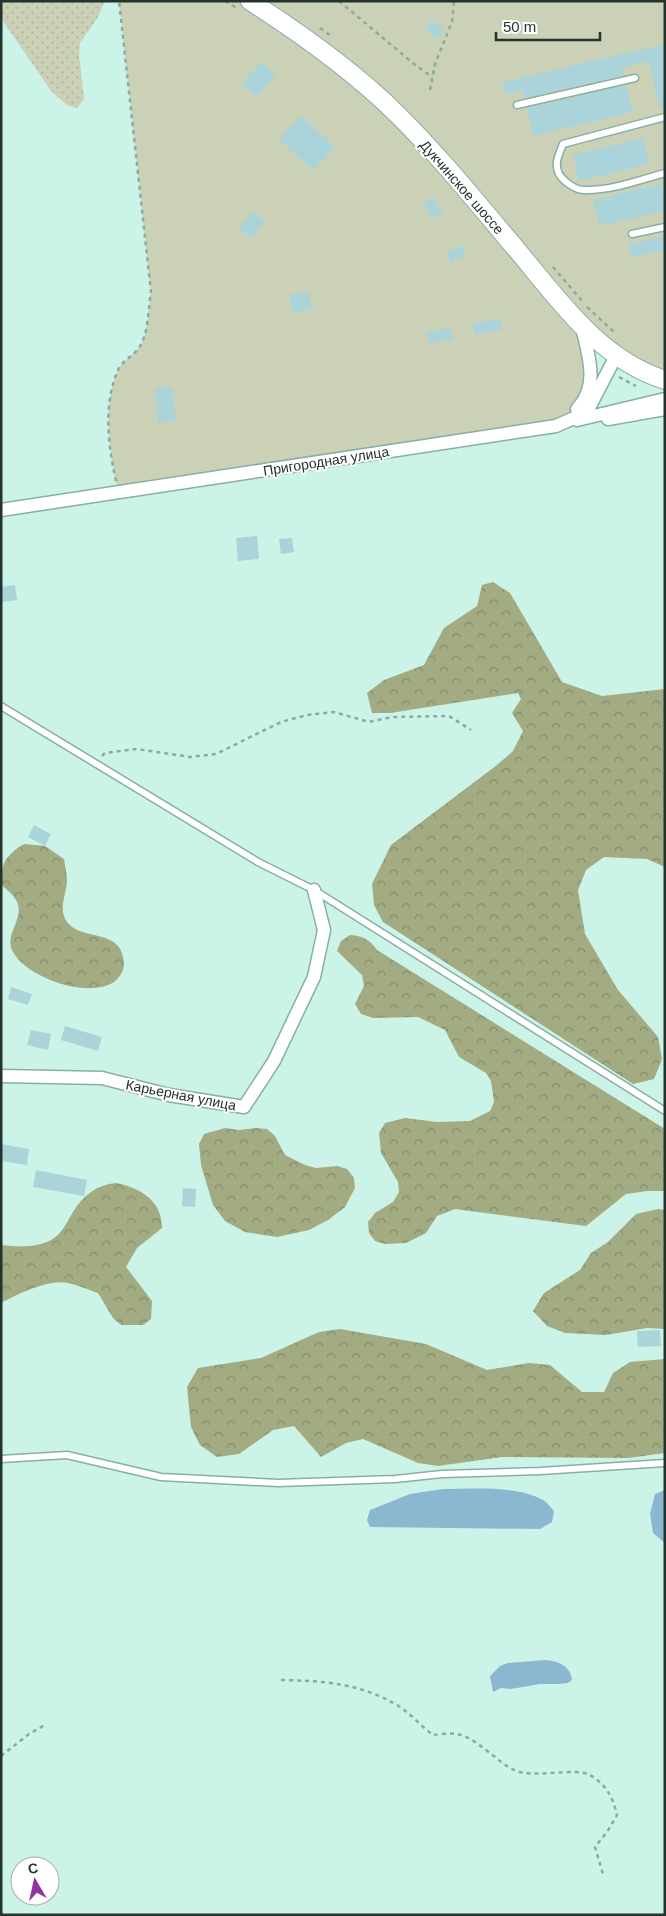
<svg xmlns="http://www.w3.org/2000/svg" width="666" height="1916" font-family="Helvetica,sans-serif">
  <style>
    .grass { fill: url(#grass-dots) }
    .forest { fill: url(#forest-crowns) }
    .garden { fill: #cbd1b6 }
    .water { fill: #8bb7d1 }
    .building { fill: #aad4d9 }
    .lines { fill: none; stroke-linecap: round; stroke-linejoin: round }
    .lane-casing { stroke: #88afa4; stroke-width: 9 }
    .street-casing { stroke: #88afa4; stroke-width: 15 }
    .secondary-casing { stroke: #88afa4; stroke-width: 20 }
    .path { stroke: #8baaa2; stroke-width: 2.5; stroke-dasharray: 4 4; stroke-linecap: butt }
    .lane { stroke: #fff; stroke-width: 6 }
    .street { stroke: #fff; stroke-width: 12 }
    .secondary { stroke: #fff; stroke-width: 18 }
    .labels { text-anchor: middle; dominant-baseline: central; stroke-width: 4; stroke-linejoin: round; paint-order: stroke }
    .street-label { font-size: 14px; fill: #23332e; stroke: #fff }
  </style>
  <defs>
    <pattern id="grass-dots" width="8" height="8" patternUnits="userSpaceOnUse" patternTransform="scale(1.25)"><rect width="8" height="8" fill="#cbd1b6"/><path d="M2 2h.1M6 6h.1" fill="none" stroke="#aeb49d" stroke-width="1.8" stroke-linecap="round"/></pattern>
    <pattern id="forest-crowns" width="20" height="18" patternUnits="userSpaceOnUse" patternTransform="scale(1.25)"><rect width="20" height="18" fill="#a2ab81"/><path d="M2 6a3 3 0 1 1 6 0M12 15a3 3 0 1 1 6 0" fill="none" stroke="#848c6a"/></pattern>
  </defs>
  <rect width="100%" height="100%" fill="#cbf3e8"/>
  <path class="grass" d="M 1,1 L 105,1 L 98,17 L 80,43 L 79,54 L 84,99 L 77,108 L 67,105 L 51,91 L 1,18 Z"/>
  <path class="forest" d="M 493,582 L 510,593 L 562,682 L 602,696 L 665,689 L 665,867 L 647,859 L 604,857 L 586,870 L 578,890 L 585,934 L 618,990 L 658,1037 L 662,1059 L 654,1079 L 633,1084 L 383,922 L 374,905 L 372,884 L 391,845 L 497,765 L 513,751 L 523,731 L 512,713 L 521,699 L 518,693 L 390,713 L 372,713 L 367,693 L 384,680 L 424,665 L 444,628 L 477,606 L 482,585 Z
    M 24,844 L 45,846 L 64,859 C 65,866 67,874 67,881 C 66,895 58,910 67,922 C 82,942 122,927 124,963 C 124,971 120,977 114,982 C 88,999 27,978 13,952 C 3,935 25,919 17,902 C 14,895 7,890 2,885 C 0,862 7,855 24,844 Z
    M 350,935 C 363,936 369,939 377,950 L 665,1129 L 665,1191 L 647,1191 L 626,1194 L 586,1226 L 455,1209 L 437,1216 L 426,1233 L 406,1243 L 385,1244 L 375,1241 L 369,1233 L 368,1222 L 375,1213 L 393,1202 L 399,1192 L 398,1182 L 381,1153 L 379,1133 L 385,1123 L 405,1118 L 437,1122 L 470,1121 L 490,1111 L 494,1102 L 491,1081 L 486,1073 L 459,1057 L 445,1030 L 418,1017 L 373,1018 L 361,1014 L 355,1004 L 364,986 L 362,975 L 337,951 L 341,941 Z
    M 225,1128 L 239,1130 L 256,1128 L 267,1129 L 275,1136 L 285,1155 L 305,1165 L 316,1168 L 337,1166 L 347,1169 L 354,1178 L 355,1188 L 345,1207 L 328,1220 L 309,1230 L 277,1237 L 245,1232 L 225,1221 L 213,1205 L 201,1165 L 199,1144 L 204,1134 Z
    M 116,1183 C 141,1188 162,1201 162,1228 L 137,1248 L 126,1267 L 152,1301 L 151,1319 L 143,1325 L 121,1325 L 113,1318 L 98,1293 C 89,1290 78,1285 68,1283 C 48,1279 19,1294 1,1303 L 1,1245 C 19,1247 35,1248 51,1240 C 62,1234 67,1222 73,1212 C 83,1195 97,1185 116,1183 Z
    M 658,1209 L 665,1210 L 665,1329 L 647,1328 L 606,1335 L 565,1333 L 547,1326 L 533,1311 L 544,1293 L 580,1270 L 591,1253 L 608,1242 L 636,1214 Z
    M 340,1329 L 426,1344 L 487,1370 L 529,1363 L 550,1365 L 582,1392 L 604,1392 L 613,1373 L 630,1362 L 665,1359 L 665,1453 L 628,1458 L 502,1457 L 438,1466 L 418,1463 L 363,1439 L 346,1443 L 321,1457 L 294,1426 L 273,1430 L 239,1454 L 217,1457 L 200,1445 L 191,1427 L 187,1387 L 198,1368 L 261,1358 L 319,1332 Z"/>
  <path class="garden" d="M 119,1 L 665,1 L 665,380 L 583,328 L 591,369 L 580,407 L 556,426 L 118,492 C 110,454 101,408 118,370 C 122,361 133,356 139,348 C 149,333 148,309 151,292 Z"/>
  <path class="water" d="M 443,1489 C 474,1489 515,1485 543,1500 C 547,1502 551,1508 554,1511 L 552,1522 L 540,1529 L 370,1527 L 367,1520 L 370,1510 L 410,1494 Z
    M 665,1490 L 665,1543 L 653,1533 L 650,1514 L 655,1494 Z
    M 545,1660 C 558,1661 571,1666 572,1680 L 568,1683 L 559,1684 L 540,1684 L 511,1689 L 501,1688 L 493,1692 L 490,1676 L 500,1666 L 508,1663 Z"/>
  <path class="building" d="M 433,20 L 445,32 L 437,40 L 425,27 Z
    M 665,44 L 665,108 L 660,108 L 649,61 L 622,68 L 624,75 L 524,98 L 523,91 L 506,95 L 503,82 Z
    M 261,62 L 276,75 L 256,97 L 241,85 Z
    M 626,85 L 633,112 L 533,136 L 527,108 Z
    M 301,116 L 335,147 L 313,170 L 279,140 Z
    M 643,138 L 649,164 L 579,181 L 573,155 Z
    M 661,184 L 665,200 L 665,211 L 599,226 L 593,200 Z
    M 433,198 L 443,212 L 433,219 L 423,205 Z
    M 253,212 L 265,222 L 251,238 L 239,228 Z
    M 665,236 L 665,250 L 632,257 L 629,244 Z
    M 461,245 L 466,255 L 451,262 L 447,252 Z
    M 309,292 L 312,309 L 293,313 L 289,295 Z
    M 500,318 L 503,329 L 475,335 L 472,324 Z
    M 450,328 L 453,339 L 429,344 L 426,333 Z
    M 172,387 L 176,421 L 158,423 L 155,388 Z
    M 257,536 L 259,559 L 238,561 L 236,538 Z
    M 292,538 L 294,552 L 281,554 L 279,539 Z
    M 15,585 L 17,600 L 1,602 L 1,587 Z
    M 34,825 L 51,834 L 45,846 L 28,837 Z
    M 11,987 L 32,994 L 28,1005 L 8,999 Z
    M 65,1026 L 102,1037 L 98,1051 L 61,1040 Z
    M 31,1030 L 51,1034 L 48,1050 L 27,1045 Z
    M 1,1144 L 29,1149 L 27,1165 L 1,1161 Z
    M 36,1170 L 87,1180 L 84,1196 L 33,1187 Z
    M 183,1188 L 196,1189 L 195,1207 L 182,1206 Z
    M 660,1330 L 661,1346 L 638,1347 L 637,1331 Z"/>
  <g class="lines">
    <defs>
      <path id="lane" d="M 517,105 L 635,78
        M 665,117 L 563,144 C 558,156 553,166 561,177 C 566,183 576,190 584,190 C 611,191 639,180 665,173
        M 632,234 L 665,227
        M 1,706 L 258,862 L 314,890 L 665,1111
        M 1,1459 L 67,1455 L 161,1477 L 278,1483 L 395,1479 L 442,1474 L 540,1471 L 665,1463"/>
      <path id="street" d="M 577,409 C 600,386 588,354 582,327
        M 608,419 L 665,409
        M 577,420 L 665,399
        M 1,510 L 556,426 L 576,417 L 590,406 L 616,356
        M 1,1076 L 102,1078 L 169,1095 L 244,1107 L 274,1061 L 314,977 L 324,930 L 314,890"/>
      <path id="secondary" d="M 250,1 C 303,35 355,72 399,116 C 441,158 478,204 517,250 C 559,300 599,359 665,380"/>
    </defs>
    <use href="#lane" class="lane-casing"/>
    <use href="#street" class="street-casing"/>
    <use href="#secondary" class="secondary-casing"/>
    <path class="path" d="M 225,1 L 237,8
      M 339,1 L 414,64 L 432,77
      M 320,28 L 331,36
      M 430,90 L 435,64 L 452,22 L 454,1
      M 553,267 L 582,301
      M 587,307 L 614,332
      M 619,377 L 636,386
      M 116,481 C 108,446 103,404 118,370 C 122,361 133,356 139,348 C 149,333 148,309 151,292 L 119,1
      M 102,756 L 105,753 L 137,749 L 190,757 L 216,754 L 281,722 L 307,715 L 334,712 L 369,722 L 392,717 L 449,716 L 471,730
      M 281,1680 C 324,1681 359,1683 397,1705 C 410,1713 421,1726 433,1735 C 440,1734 449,1733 456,1734 C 475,1736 497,1762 514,1770 C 533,1779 577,1767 590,1775 C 607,1785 613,1798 617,1815 L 607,1832 L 595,1847 L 603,1874
      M 1,1756 L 29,1734 L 45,1725"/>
    <use href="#lane" class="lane"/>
    <use href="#street" class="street"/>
    <use href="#secondary" class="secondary"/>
  </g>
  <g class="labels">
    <g class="street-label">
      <text transform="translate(462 187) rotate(49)">Дукчинское шоссе</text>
      <text transform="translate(326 461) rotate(-9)">Пригородная улица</text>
      <text transform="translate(181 1095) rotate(11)">Карьерная улица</text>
    </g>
  </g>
  <rect width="666" height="1916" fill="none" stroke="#23332e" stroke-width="5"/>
  <g transform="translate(35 1881) rotate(351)"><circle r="24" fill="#ffffff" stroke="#a7adab"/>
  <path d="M0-4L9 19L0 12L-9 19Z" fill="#9035a0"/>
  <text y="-8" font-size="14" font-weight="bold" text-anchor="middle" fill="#23332e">С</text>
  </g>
  <path d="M496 32v8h104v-8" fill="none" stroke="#23332e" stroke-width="2.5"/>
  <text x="503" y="32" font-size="15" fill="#23332e" stroke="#ffffff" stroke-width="4" paint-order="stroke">50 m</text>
</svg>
